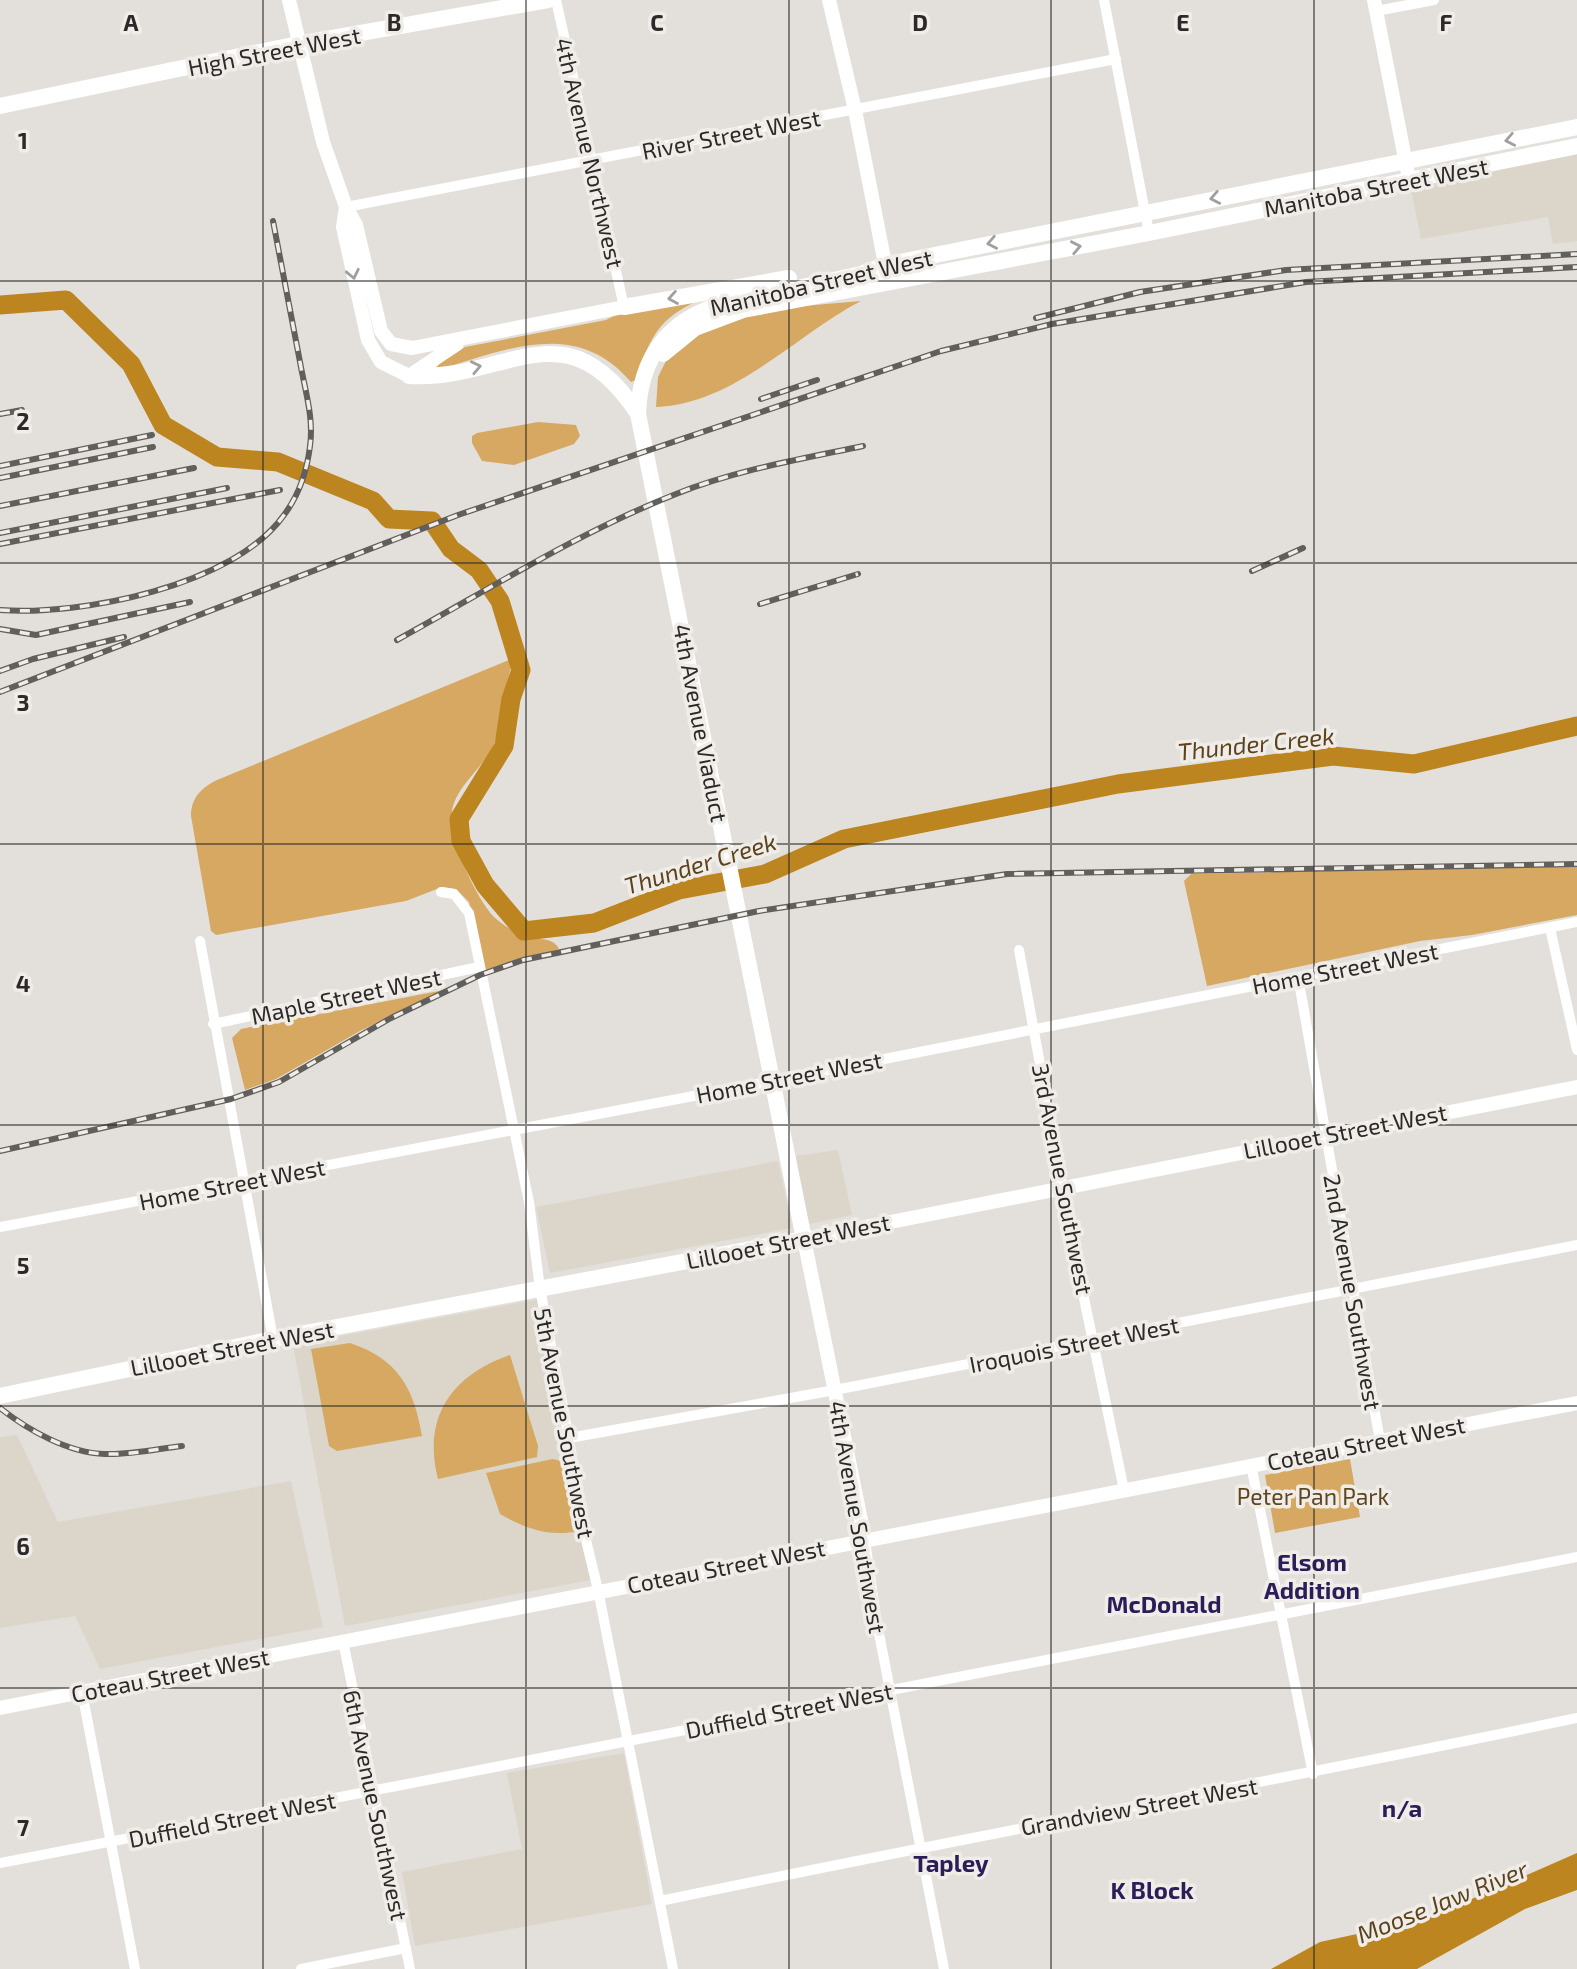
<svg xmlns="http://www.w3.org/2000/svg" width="1577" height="1969" font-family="'Exo 2',sans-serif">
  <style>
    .built { fill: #dbd5ca }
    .green { fill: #d6a861 }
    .water { fill: #bc8520 }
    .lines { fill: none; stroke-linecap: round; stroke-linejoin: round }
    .river { stroke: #bc8520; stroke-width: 19 }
    .minor { stroke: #fff; stroke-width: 10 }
    .tertiary { stroke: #fff; stroke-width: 14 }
    .secondary { stroke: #fff; stroke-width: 16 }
    .rail-casing { stroke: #615f5c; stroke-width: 6 }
    .rail { stroke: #f0ede8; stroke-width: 3.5; stroke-dasharray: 10; stroke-linecap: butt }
    .oneway { stroke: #a09f9e }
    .grid { fill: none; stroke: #2b2a28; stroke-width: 2; stroke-opacity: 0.55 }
    .labels { text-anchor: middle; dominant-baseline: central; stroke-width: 7; stroke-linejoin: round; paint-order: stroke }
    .street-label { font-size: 23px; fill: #2b2a28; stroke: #f0ede8 }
    .park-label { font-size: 23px; fill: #5e4620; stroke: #f0ede8 }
    .water-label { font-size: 24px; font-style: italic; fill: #5b431d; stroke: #f0ede8 }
    .neighbourhood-label { font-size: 24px; font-weight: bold; fill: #2b1d57; stroke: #f0ede8 }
    .grid-label { font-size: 23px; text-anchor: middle; font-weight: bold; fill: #2b2a28; stroke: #f0ede8; stroke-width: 7; stroke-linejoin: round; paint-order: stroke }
  </style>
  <rect width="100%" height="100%" fill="#e3e0db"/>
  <path class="built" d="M 1577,146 L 1577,241 L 1553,244 L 1548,217 L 1421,239 L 1409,179 Z
    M 838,1150 L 852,1215 L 809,1224 L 796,1156 Z
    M 778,1161 L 792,1228 L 550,1273 L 536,1207 Z
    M 539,1299 L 559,1443 L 591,1580 L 345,1626 L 293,1345 Z
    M 17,1435 L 58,1522 L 291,1481 L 323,1627 L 100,1669 L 75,1616 L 0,1628 L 0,1437 Z
    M 624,1753 L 652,1904 L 415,1946 L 402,1872 L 522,1849 L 507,1773 Z"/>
  <path class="green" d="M 712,294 C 662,316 653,328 636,380 L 631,382 C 575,316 503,351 434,371 L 440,363 L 465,347 L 606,320 L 628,309 Z
    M 861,301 C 795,335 735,404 656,407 L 658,377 L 671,351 L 724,320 L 803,306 Z
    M 538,422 L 576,425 L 580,436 L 574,444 L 514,465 L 482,461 L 472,443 L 472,436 L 477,433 Z
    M 509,660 L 511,667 C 504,693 503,728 491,750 C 481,768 461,784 454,803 C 443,829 475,897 494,917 C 500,923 513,931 521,935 C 532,941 553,935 559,949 L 484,972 L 469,902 L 456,889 L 442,887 L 406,901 L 216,935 L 211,931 L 191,816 C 191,798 201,788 217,780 Z
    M 1577,866 L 1577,915 L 1472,935 L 1420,941 L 1207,986 L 1184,881 L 1191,874 Z
    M 444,990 L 360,1031 L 276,1079 L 245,1090 L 232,1038 L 241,1029 Z
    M 350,1343 C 398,1359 414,1388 422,1436 L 337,1451 L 329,1446 L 311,1349 Z
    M 510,1355 L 538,1446 L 537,1457 L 438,1479 C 422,1417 452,1375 510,1355 Z
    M 553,1459 L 561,1461 L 579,1531 C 549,1537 526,1529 500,1514 L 486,1473 Z
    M 1350,1459 L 1360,1517 L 1275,1533 L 1265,1475 Z"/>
  <path class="water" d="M 1577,1853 L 1577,1890 L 1525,1909 L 1417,1969 L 1271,1969 L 1320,1942 L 1426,1919 Z"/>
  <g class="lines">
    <path class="river" d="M 0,305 L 66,300 L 131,364 L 163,425 L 217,457 L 278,462 L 373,501 L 389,519 L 432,521 L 451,549 L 479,570 L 500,601 L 521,670 L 511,699 L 504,746 L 459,819 L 461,841 L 485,885 L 524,931 L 594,923 L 679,890 L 765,874 L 844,839 L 1118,784 L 1333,756 L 1414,764 L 1577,726"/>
    <path class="minor" d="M 556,0 L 624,307
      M 1104,0 L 1149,233
      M 1376,11 L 1434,0
      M 346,207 L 1116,59
      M 441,892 L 454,894 L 469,913 L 529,1202 L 540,1289 L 569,1438 L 580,1515 L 598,1590 L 673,1969
      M 1550,928 L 1577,1050
      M 200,941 L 273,1339
      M 1019,950 L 1076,1260 L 1124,1490
      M 1298,977 L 1380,1441
      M 213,1024 L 479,967
      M 0,1227 L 773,1081 L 1577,922
      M 569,1438 L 835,1390 L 1577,1245
      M 1251,1465 L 1313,1774
      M 865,1540 L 876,1618 L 944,1969
      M 343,1641 L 410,1969
      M 82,1692 L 135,1969
      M 0,1863 L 1577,1557
      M 660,1901 C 965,1837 1272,1782 1577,1718
      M 301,1969 L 406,1948"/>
    <path class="tertiary" d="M 289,0 L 323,142 L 346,207 L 356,225 L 381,331 L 391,344 L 412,348 L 624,307
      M 829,0 L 855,110 L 887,274
      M 1374,0 L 1409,179
      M 346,207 L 343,227 L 368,340 L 381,362 L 409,376 L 457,344
      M 865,1540 L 804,1239 L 1577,1087
      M 0,1708 L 1577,1403"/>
    <path class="secondary" d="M 0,106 L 298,44 L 548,0
      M 624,307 L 789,278
      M 663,354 L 695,328 L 743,310 L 1149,233 L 1577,146
      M 409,376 C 506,382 565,302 638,414
      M 0,1396 L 273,1339 L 804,1239 L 638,414 C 640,360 666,322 717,306 L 861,274 L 885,265 L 1577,127"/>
    <defs>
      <path id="rail" d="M 1036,318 L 1140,292 L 1286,270 L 1577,254
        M 761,399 L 817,380
        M 0,414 L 22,410
        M 0,466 L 152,435
        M 0,478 L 153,447
        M 0,506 L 194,468
        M 0,533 L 227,488
        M 0,544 L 280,490
        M 1252,571 L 1303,548
        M 760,604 L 858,574
        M 0,610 C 81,616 234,586 284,515 C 299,495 307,471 310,446 C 314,418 305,390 300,362 C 291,315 282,268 273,221
        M 0,629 L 36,635 L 190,602
        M 397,640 C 488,590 579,532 676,494 C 736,470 801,459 863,446
        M 0,671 L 33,659 L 124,637
        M 0,692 L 458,515 L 941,351 L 1052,324 L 1306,282 L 1577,267
        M 0,1151 L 231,1099 L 279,1082 L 391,1018 L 480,975 L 523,960 L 759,911 L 1007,874 L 1577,864
        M 0,1408 C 28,1430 68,1453 105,1454 C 130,1455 157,1449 182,1446"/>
    </defs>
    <use href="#rail" class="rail-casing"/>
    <use href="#rail" class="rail"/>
  </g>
  <defs><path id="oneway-chevron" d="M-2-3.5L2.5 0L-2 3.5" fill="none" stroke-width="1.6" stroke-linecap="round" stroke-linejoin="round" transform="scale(1.75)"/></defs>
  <g class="oneway">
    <use href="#oneway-chevron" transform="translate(1510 140) rotate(169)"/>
    <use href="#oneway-chevron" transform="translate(1215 198) rotate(169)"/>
    <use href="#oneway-chevron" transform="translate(992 243) rotate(169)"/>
    <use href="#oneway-chevron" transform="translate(1076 247) rotate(-11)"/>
    <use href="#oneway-chevron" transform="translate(353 274) rotate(78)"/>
    <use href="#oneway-chevron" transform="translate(673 298) rotate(170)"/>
    <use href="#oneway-chevron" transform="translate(476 367) rotate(-12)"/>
  </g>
  <path class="grid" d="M 263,0 L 263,1969M 526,0 L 526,1969M 789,0 L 789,1969M 1051,0 L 1051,1969M 1314,0 L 1314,1969M 0,281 L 1577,281M 0,563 L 1577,563M 0,844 L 1577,844M 0,1125 L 1577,1125M 0,1406 L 1577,1406M 0,1688 L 1577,1688"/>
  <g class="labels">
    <g class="street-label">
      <text transform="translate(274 51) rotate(-11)">High Street West</text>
      <text transform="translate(731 134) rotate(-11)">River Street West</text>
      <text transform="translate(590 153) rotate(77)">4th Avenue Northwest</text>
      <text transform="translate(1376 187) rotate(-11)">Manitoba Street West</text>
      <text transform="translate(821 282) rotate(-13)">Manitoba Street West</text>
      <text transform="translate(701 723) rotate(79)">4th Avenue Viaduct</text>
      <text transform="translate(1345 968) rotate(-11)">Home Street West</text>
      <text transform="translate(346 996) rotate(-12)">Maple Street West</text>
      <text transform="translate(789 1077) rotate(-11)">Home Street West</text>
      <text transform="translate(1345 1131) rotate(-11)">Lillooet Street West</text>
      <text transform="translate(1063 1179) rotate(79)">3rd Avenue Southwest</text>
      <text transform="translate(232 1184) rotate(-11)">Home Street West</text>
      <text transform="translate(788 1241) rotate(-11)">Lillooet Street West</text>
      <text transform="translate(1353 1292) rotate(80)">2nd Avenue Southwest</text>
      <text transform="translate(1074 1344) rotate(-11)">Iroquois Street West</text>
      <text transform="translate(232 1348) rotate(-11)">Lillooet Street West</text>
      <text transform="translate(565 1423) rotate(79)">5th Avenue Southwest</text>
      <text transform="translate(1366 1443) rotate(-11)">Coteau Street West</text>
      <text transform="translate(858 1517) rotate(80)">4th Avenue Southwest</text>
      <text transform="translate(726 1566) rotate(-11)">Coteau Street West</text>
      <text transform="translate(170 1675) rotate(-11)">Coteau Street West</text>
      <text transform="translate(789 1710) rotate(-11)">Duffield Street West</text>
      <text transform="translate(376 1805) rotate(78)">6th Avenue Southwest</text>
      <text transform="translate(1139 1806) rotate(-10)">Grandview Street West</text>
      <text transform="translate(232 1819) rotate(-11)">Duffield Street West</text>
    </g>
    <g class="park-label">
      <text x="1313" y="1496">Peter Pan Park</text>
    </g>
    <g class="water-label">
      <text transform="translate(1256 743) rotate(-6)">Thunder Creek</text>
      <text transform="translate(700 863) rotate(-17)">Thunder Creek</text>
      <text transform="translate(1442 1901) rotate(-22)">Moose Jaw River</text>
    </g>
    <g class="neighbourhood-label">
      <text x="1312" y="1561">Elsom<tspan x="1312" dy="28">Addition</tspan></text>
      <text x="1164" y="1603">McDonald</text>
      <text x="1402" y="1807">n/a</text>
      <text x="951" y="1862">Tapley</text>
      <text x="1152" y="1889">K Block</text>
    </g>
  </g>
  <g class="grid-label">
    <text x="131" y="31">A</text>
    <text x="394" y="31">B</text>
    <text x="657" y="31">C</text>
    <text x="920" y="31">D</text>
    <text x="1183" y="31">E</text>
    <text x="1446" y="31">F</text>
    <text x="23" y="149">1</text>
    <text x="23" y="430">2</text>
    <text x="23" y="711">3</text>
    <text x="23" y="992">4</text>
    <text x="23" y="1274">5</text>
    <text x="23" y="1555">6</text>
    <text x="23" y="1836">7</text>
  </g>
</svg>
